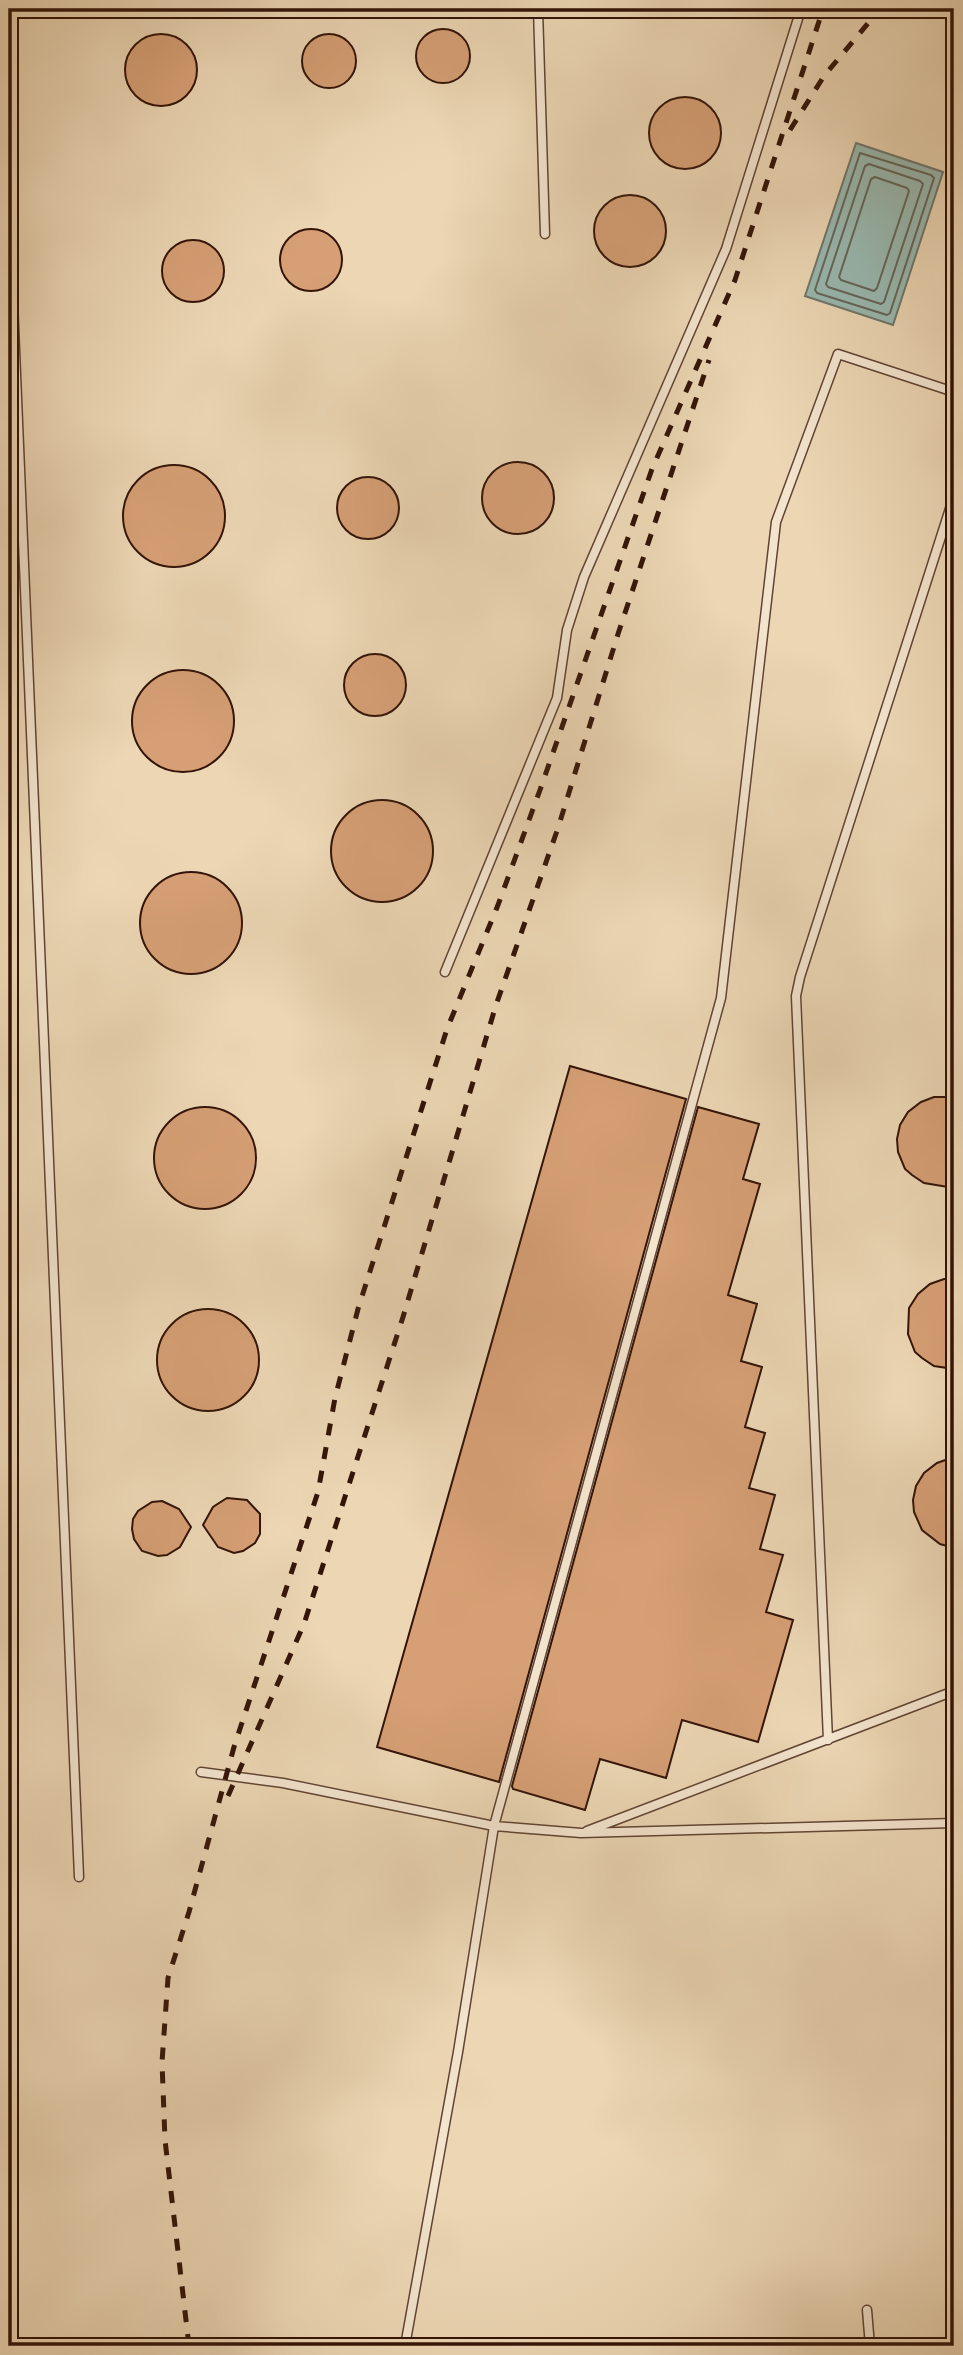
<svg xmlns="http://www.w3.org/2000/svg" width="963" height="2355" font-family="Alegreya,serif">
  <style>
    .water { fill: #99b9b0; stroke: #70776d; stroke-width: 2 }
    .lines { fill: none; stroke-linecap: round; stroke-linejoin: round }
    .shore { stroke: #66665c; stroke-width: 2 }
    .building { fill: #d69f75; stroke: #331408; stroke-width: 2 }
    .lane-casing { stroke: #614433; stroke-width: 11 }
    .lane { stroke: #f3e4ce; stroke-width: 8 }
    .rail { stroke: #331408; stroke-width: 5; stroke-dasharray: 12 12; stroke-linecap: butt }
  </style>
  <rect width="100%" height="100%" fill="#ecd6b4"/>
  <filter id="stains"><feTurbulence type="fractalNoise" baseFrequency=".00286" numOctaves="4"/><feColorMatrix values="0 0 0 0 .2 0 0 0 0 .09 0 0 0 0 .02 0 0 0 .5 -.17"/></filter>
  <radialGradient id="worn" r=".72"><stop offset=".6" stop-color="#630" stop-opacity="0"/><stop offset="1" stop-color="#630" stop-opacity=".3"/></radialGradient>
  <path class="water" d="M 856,143 L 943,172 L 893,325 L 805,296 Z"/>
  <g class="lines">
    <path class="shore" d="M 860,153 L 931,175 L 934,178 L 890,313 L 887,315 L 817,293 L 815,290 Z
      M 869,164 L 920,181 L 923,184 L 884,302 L 881,304 L 828,287 L 826,284 L 865,166 Z
      M 875,177 L 907,188 L 909,191 L 877,288 L 874,291 L 841,280 L 839,277 L 871,179 Z"/>
  </g>
  <path class="building" d="M416 56a27 27 0 1 1 54 0a27 27 0 1 1-54 0Z
    M125 70a36 36 0 1 1 72 0a36 36 0 1 1-72 0Z
    M302 61a27 27 0 1 1 54 0a27 27 0 1 1-54 0Z
    M649 133a36 36 0 1 1 72 0a36 36 0 1 1-72 0Z
    M594 231a36 36 0 1 1 72 0a36 36 0 1 1-72 0Z
    M280 260a31 31 0 1 1 62 0a31 31 0 1 1-62 0Z
    M162 271a31 31 0 1 1 62 0a31 31 0 1 1-62 0Z
    M482 498a36 36 0 1 1 72 0a36 36 0 1 1-72 0Z
    M123 516a51 51 0 1 1 102 0a51 51 0 1 1-102 0Z
    M337 508a31 31 0 1 1 62 0a31 31 0 1 1-62 0Z
    M344 685a31 31 0 1 1 62 0a31 31 0 1 1-62 0Z
    M132 721a51 51 0 1 1 102 0a51 51 0 1 1-102 0Z
    M331 851a51 51 0 1 1 102 0a51 51 0 1 1-102 0Z
    M140 923a51 51 0 1 1 102 0a51 51 0 1 1-102 0Z
    M 570,1066 L 686,1099 L 499,1782 L 377,1747 Z
    M 934,1097 L 954,1097 L 954,1185 L 948,1187 L 924,1183 L 912,1175 L 905,1169 L 898,1152 L 897,1139 L 900,1125 L 908,1112 L 921,1102 Z
    M154 1158a51 51 0 1 1 102 0a51 51 0 1 1-102 0Z
    M 698,1107 L 759,1124 L 743,1179 L 760,1184 L 728,1295 L 757,1304 L 741,1361 L 762,1367 L 745,1427 L 765,1433 L 749,1488 L 775,1495 L 760,1549 L 783,1555 L 766,1612 L 793,1620 L 758,1742 L 682,1720 L 666,1778 L 600,1759 L 585,1810 L 513,1789 L 512,1786 Z
    M 944,1279 L 954,1279 L 954,1369 L 934,1366 L 922,1358 L 915,1352 L 908,1334 L 909,1308 L 918,1294 L 930,1284 Z
    M157 1360a51 51 0 1 1 102 0a51 51 0 1 1-102 0Z
    M 954,1457 L 954,1548 L 940,1544 L 922,1530 L 914,1512 L 913,1500 L 916,1486 L 924,1473 L 937,1463 Z
    M 227,1498 L 247,1500 L 260,1514 L 260,1534 L 255,1543 L 243,1551 L 234,1553 L 218,1547 L 203,1525 L 213,1507 Z
    M 162,1501 L 179,1509 L 191,1527 L 180,1547 L 167,1555 L 158,1556 L 142,1551 L 134,1539 L 132,1529 L 133,1519 L 138,1511 L 152,1502 Z"/>
  <g class="lines">
    <defs>
      <path id="lane" d="M 538,9 L 545,234
        M 9,207 L 79,1877
        M 445,972 L 557,698 L 567,630 L 584,577 L 726,249 L 801,9
        M 828,1740 L 796,996 L 800,977 L 954,496
        M 201,1772 L 283,1783 L 494,1826 L 581,1833 L 954,1823
        M 587,1831 L 954,1691
        M 867,2310 L 870,2346
        M 405,2346 L 458,2052 L 494,1826 L 721,998 L 776,522 L 838,354 L 954,392"/>
    </defs>
    <use href="#lane" class="lane-casing"/>
    <use href="#lane" class="lane"/>
    <path class="rail" d="M 790,130 L 824,76 L 880,9
      M 228,1796 L 304,1624 L 403,1317 L 496,1005 L 558,828 L 618,634 L 709,360
      M 189,2346 L 165,2140 L 162,2062 L 168,1978 L 189,1912 L 234,1747 L 318,1492 L 335,1398 L 358,1309 L 447,1029 L 498,905 L 540,790 L 652,469 L 735,280 L 823,9"/>
  </g>
  <rect width="963" height="2355" fill="none" stroke="#ecd6b4" stroke-width="35"/>
  <rect x="10" y="10" width="942" height="2334" fill="none" stroke="#331408" stroke-width="3.5"/>
  <rect x="18" y="18" width="928" height="2320" fill="none" stroke="#331408" stroke-width="2"/>
  <rect width="100%" height="100%" filter="url(#stains)"/>
  <rect width="100%" height="100%" fill="url(#worn)"/>
</svg>
